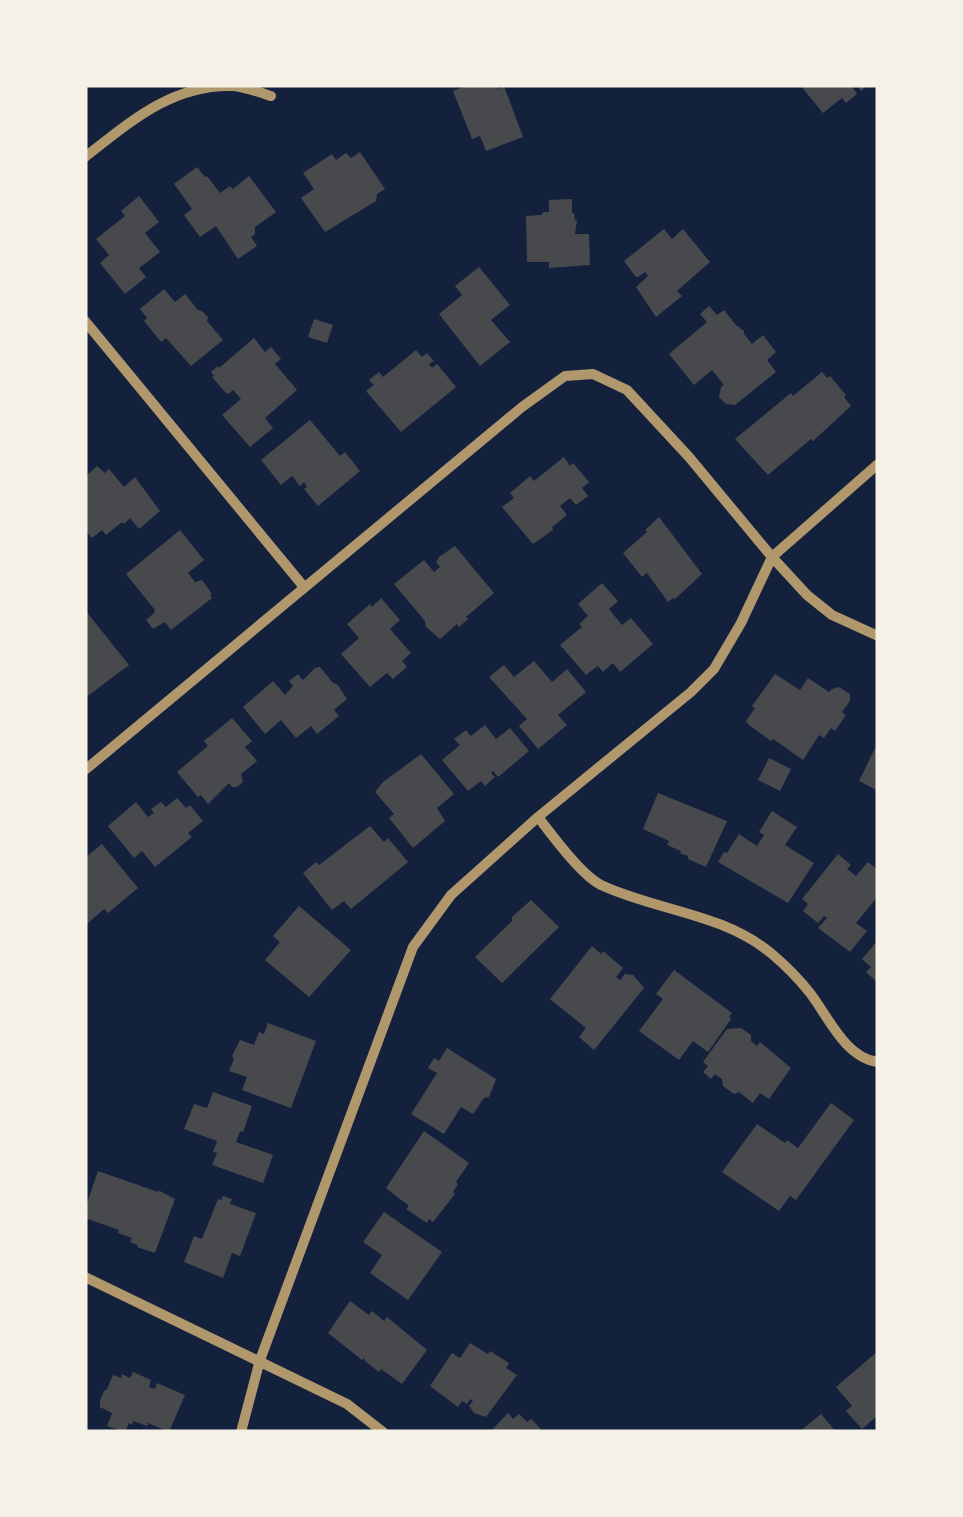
<svg xmlns="http://www.w3.org/2000/svg" width="963" height="1517" font-family="'Source Sans 3',sans-serif">
  <style>
    .building { fill: #48494c }
    .lines { fill: none; stroke-linecap: round; stroke-linejoin: round }
    .minor { stroke: #b1986c; stroke-width: 10 }
  </style>
  <rect width="100%" height="100%" fill="#14213d"/>
  <path class="building" d="M 468,85 L 496,85 L 498,89 L 504,86 L 523,137 L 486,151 L 480,136 L 472,139 L 453,91 Z
    M 800,85 L 868,85 L 861,91 L 857,85 L 853,88 L 857,94 L 846,103 L 842,98 L 823,113 Z
    M 360,152 L 385,189 L 377,194 L 376,201 L 325,232 L 301,198 L 314,189 L 303,173 L 332,154 L 336,160 L 346,153 L 351,158 Z
    M 197,167 L 205,177 L 207,176 L 220,193 L 230,186 L 233,189 L 249,176 L 276,212 L 255,227 L 255,234 L 251,237 L 257,246 L 238,259 L 216,226 L 200,237 L 184,215 L 192,209 L 174,184 Z
    M 139,196 L 159,222 L 145,233 L 160,252 L 139,268 L 146,277 L 125,294 L 100,263 L 109,255 L 96,239 L 125,216 L 121,211 Z
    M 572,199 L 572,213 L 574,213 L 575,220 L 577,220 L 575,234 L 589,234 L 590,265 L 549,268 L 549,262 L 527,262 L 526,216 L 541,215 L 544,212 L 549,212 L 549,200 Z
    M 664,229 L 672,239 L 683,229 L 710,262 L 677,291 L 682,296 L 656,317 L 636,287 L 648,276 L 645,272 L 638,277 L 635,276 L 624,261 Z
    M 479,267 L 510,305 L 491,320 L 510,342 L 480,366 L 439,314 L 462,295 L 455,286 Z
    M 164,289 L 175,302 L 185,294 L 198,310 L 202,311 L 208,317 L 207,321 L 223,340 L 191,366 L 166,338 L 161,342 L 144,321 L 147,318 L 140,309 Z
    M 709,306 L 717,315 L 724,310 L 736,325 L 744,331 L 744,334 L 752,344 L 763,335 L 776,352 L 767,360 L 776,372 L 735,405 L 726,404 L 719,397 L 721,387 L 724,385 L 712,370 L 694,385 L 669,354 L 707,322 L 700,314 Z
    M 314,319 L 333,325 L 327,343 L 308,337 Z
    M 254,338 L 265,352 L 271,347 L 281,359 L 275,364 L 297,390 L 265,418 L 273,428 L 250,447 L 222,415 L 241,399 L 233,390 L 229,394 L 225,392 L 212,377 L 214,376 L 211,372 L 218,366 L 219,368 Z
    M 416,350 L 422,357 L 427,353 L 434,361 L 429,364 L 432,368 L 437,364 L 456,387 L 401,432 L 366,391 L 374,385 L 369,380 L 379,372 L 383,377 Z
    M 822,372 L 827,378 L 830,376 L 846,395 L 844,397 L 851,406 L 813,441 L 811,439 L 768,475 L 735,439 L 791,393 L 793,396 Z
    M 310,420 L 340,456 L 345,452 L 360,471 L 318,506 L 304,489 L 307,487 L 304,482 L 300,486 L 292,476 L 281,485 L 261,460 Z
    M 564,457 L 570,466 L 573,463 L 589,482 L 582,488 L 588,496 L 576,505 L 570,498 L 560,506 L 567,515 L 552,527 L 553,530 L 533,544 L 502,507 L 514,498 L 510,493 L 530,476 L 534,481 Z
    M 97,466 L 105,473 L 109,469 L 124,487 L 135,477 L 160,511 L 139,529 L 130,518 L 124,524 L 122,522 L 106,535 L 102,530 L 92,538 L 85,530 L 85,477 Z
    M 659,517 L 702,574 L 675,599 L 673,598 L 668,602 L 647,573 L 642,577 L 623,553 L 647,532 L 645,530 Z
    M 180,530 L 204,560 L 188,573 L 195,582 L 202,580 L 212,594 L 210,595 L 212,598 L 171,630 L 165,622 L 153,629 L 146,620 L 154,613 L 155,610 L 126,574 Z
    M 455,546 L 494,593 L 466,617 L 468,619 L 459,627 L 457,624 L 440,639 L 426,627 L 425,621 L 394,584 L 424,560 L 434,572 L 440,567 L 436,562 L 439,557 Z
    M 602,583 L 618,601 L 609,609 L 622,625 L 631,618 L 653,644 L 620,672 L 613,663 L 603,672 L 598,666 L 586,675 L 560,645 L 582,627 L 579,624 L 588,616 L 578,604 Z
    M 381,598 L 400,620 L 390,629 L 411,653 L 402,661 L 407,667 L 393,679 L 387,673 L 370,687 L 341,654 L 359,638 L 347,624 L 370,604 L 372,607 Z
    M 85,610 L 129,665 L 85,698 Z
    M 534,661 L 552,682 L 567,669 L 586,692 L 558,715 L 567,725 L 538,749 L 519,726 L 527,719 L 489,677 L 504,665 L 514,677 Z
    M 320,667 L 333,683 L 337,684 L 347,699 L 334,710 L 339,716 L 317,734 L 311,726 L 296,738 L 281,720 L 265,734 L 243,707 L 273,681 L 285,695 L 293,686 L 289,681 L 298,674 L 303,680 L 315,668 Z
    M 775,674 L 800,690 L 808,678 L 829,692 L 832,689 L 839,687 L 850,694 L 850,701 L 842,712 L 846,715 L 835,731 L 831,728 L 824,738 L 819,735 L 803,760 L 773,739 L 771,741 L 749,725 L 746,721 L 755,708 L 752,706 Z
    M 232,718 L 252,741 L 245,747 L 257,761 L 241,774 L 243,782 L 237,787 L 232,787 L 229,783 L 208,804 L 201,795 L 198,797 L 177,772 L 208,746 L 204,741 Z
    M 485,725 L 496,739 L 510,728 L 529,751 L 498,777 L 493,771 L 491,773 L 495,777 L 485,786 L 481,781 L 468,791 L 442,760 L 460,745 L 454,739 L 466,730 L 471,736 Z
    M 878,742 L 878,791 L 859,781 Z
    M 421,754 L 454,794 L 437,808 L 445,821 L 413,848 L 389,818 L 394,814 L 375,792 L 383,782 Z
    M 769,758 L 791,769 L 780,791 L 758,780 Z
    M 658,793 L 727,821 L 706,867 L 688,859 L 688,856 L 680,853 L 681,851 L 667,845 L 669,841 L 643,829 Z
    M 177,798 L 186,808 L 190,805 L 203,821 L 188,833 L 192,837 L 155,867 L 142,851 L 134,858 L 108,826 L 136,802 L 148,817 L 154,813 L 151,809 L 161,802 L 166,807 Z
    M 772,811 L 797,827 L 785,845 L 814,863 L 788,903 L 718,862 L 724,852 L 727,853 L 739,834 L 757,846 L 764,835 L 759,832 Z
    M 370,826 L 384,842 L 388,838 L 408,862 L 351,909 L 344,901 L 332,910 L 303,873 L 316,862 L 319,865 Z
    M 102,844 L 138,888 L 108,913 L 104,909 L 87,924 L 85,921 L 85,858 Z
    M 838,854 L 851,865 L 847,869 L 856,876 L 868,862 L 878,870 L 878,896 L 856,923 L 867,931 L 850,952 L 818,928 L 827,918 L 824,916 L 818,923 L 803,911 L 808,904 L 802,899 Z
    M 531,900 L 559,927 L 502,983 L 475,957 L 512,921 L 512,917 Z
    M 299,906 L 351,950 L 309,997 L 265,960 L 280,942 L 273,936 Z
    M 878,940 L 878,983 L 866,972 L 871,967 L 862,959 Z
    M 592,946 L 601,954 L 603,951 L 623,968 L 616,977 L 620,980 L 625,974 L 633,975 L 644,988 L 594,1050 L 579,1037 L 586,1028 L 550,999 Z
    M 674,970 L 732,1013 L 729,1017 L 731,1019 L 708,1052 L 693,1041 L 679,1060 L 639,1031 L 663,999 L 656,994 Z
    M 268,1023 L 316,1041 L 291,1108 L 242,1090 L 247,1077 L 229,1071 L 234,1059 L 232,1056 L 240,1040 L 254,1045 L 259,1032 L 264,1034 Z
    M 741,1028 L 751,1035 L 751,1041 L 757,1046 L 760,1042 L 791,1068 L 769,1099 L 760,1093 L 753,1103 L 739,1092 L 734,1094 L 723,1086 L 722,1079 L 715,1074 L 711,1079 L 703,1072 L 708,1066 L 703,1062 L 727,1029 Z
    M 447,1048 L 496,1079 L 489,1097 L 484,1098 L 473,1114 L 461,1107 L 444,1134 L 411,1114 L 437,1073 L 428,1068 L 434,1058 L 439,1061 Z
    M 213,1092 L 252,1106 L 243,1132 L 240,1131 L 236,1142 L 273,1155 L 263,1183 L 212,1165 L 217,1153 L 213,1152 L 217,1141 L 184,1129 L 194,1104 L 207,1108 Z
    M 831,1103 L 854,1120 L 796,1200 L 790,1196 L 779,1211 L 722,1172 L 757,1124 L 785,1143 L 787,1140 L 798,1148 Z
    M 424,1131 L 469,1163 L 456,1182 L 458,1184 L 453,1192 L 455,1194 L 433,1222 L 429,1219 L 427,1223 L 406,1209 L 409,1206 L 386,1188 Z
    M 98,1171 L 158,1192 L 158,1190 L 175,1199 L 155,1253 L 137,1247 L 138,1245 L 130,1242 L 132,1238 L 118,1233 L 119,1230 L 85,1218 L 85,1209 Z
    M 223,1196 L 232,1199 L 230,1204 L 256,1213 L 240,1256 L 232,1253 L 223,1278 L 184,1262 L 194,1236 L 202,1239 L 218,1199 L 221,1200 Z
    M 384,1212 L 442,1252 L 408,1300 L 370,1273 L 382,1255 L 363,1242 Z
    M 350,1301 L 369,1315 L 372,1311 L 384,1321 L 387,1317 L 427,1350 L 402,1384 L 381,1369 L 379,1372 L 365,1361 L 364,1358 L 362,1360 L 328,1333 Z
    M 470,1343 L 488,1354 L 490,1351 L 509,1363 L 506,1368 L 517,1375 L 486,1417 L 474,1413 L 469,1406 L 473,1401 L 470,1399 L 467,1404 L 462,1401 L 458,1407 L 430,1386 L 452,1353 L 460,1358 Z
    M 878,1351 L 878,1415 L 862,1429 L 846,1411 L 852,1406 L 836,1387 Z
    M 133,1372 L 151,1380 L 149,1387 L 155,1389 L 157,1383 L 185,1395 L 169,1432 L 148,1423 L 147,1426 L 133,1421 L 132,1425 L 129,1423 L 125,1432 L 107,1426 L 112,1413 L 100,1407 L 100,1400 L 104,1391 L 107,1389 L 113,1375 L 121,1378 L 122,1374 L 130,1378 Z
    M 508,1413 L 513,1419 L 519,1414 L 527,1422 L 531,1419 L 541,1429 L 538,1432 L 490,1432 Z
    M 821,1414 L 836,1432 L 799,1432 Z"/>
  <g class="lines">
    <path class="minor" d="M 85,157 C 130,122 172,84 233,86 C 245,87 259,92 271,96
      M 85,321 L 304,587
      M 85,770 L 522,407 L 565,376 L 593,374 L 627,390 L 689,457 L 772,557 L 807,595 L 832,615 L 878,636
      M 538,817 C 552,835 581,875 601,885 C 657,911 723,913 772,954 C 785,965 799,979 810,993 C 828,1016 845,1058 878,1062
      M 85,1277 L 347,1404 L 383,1432
      M 241,1432 L 260,1360 L 413,947 L 451,895 L 538,817 L 691,692 L 714,669 L 741,623 L 772,557 L 878,464"/>
  </g>
  <rect width="963" height="1517" fill="none" stroke="#f6f1e7" stroke-width="175"/>
</svg>
